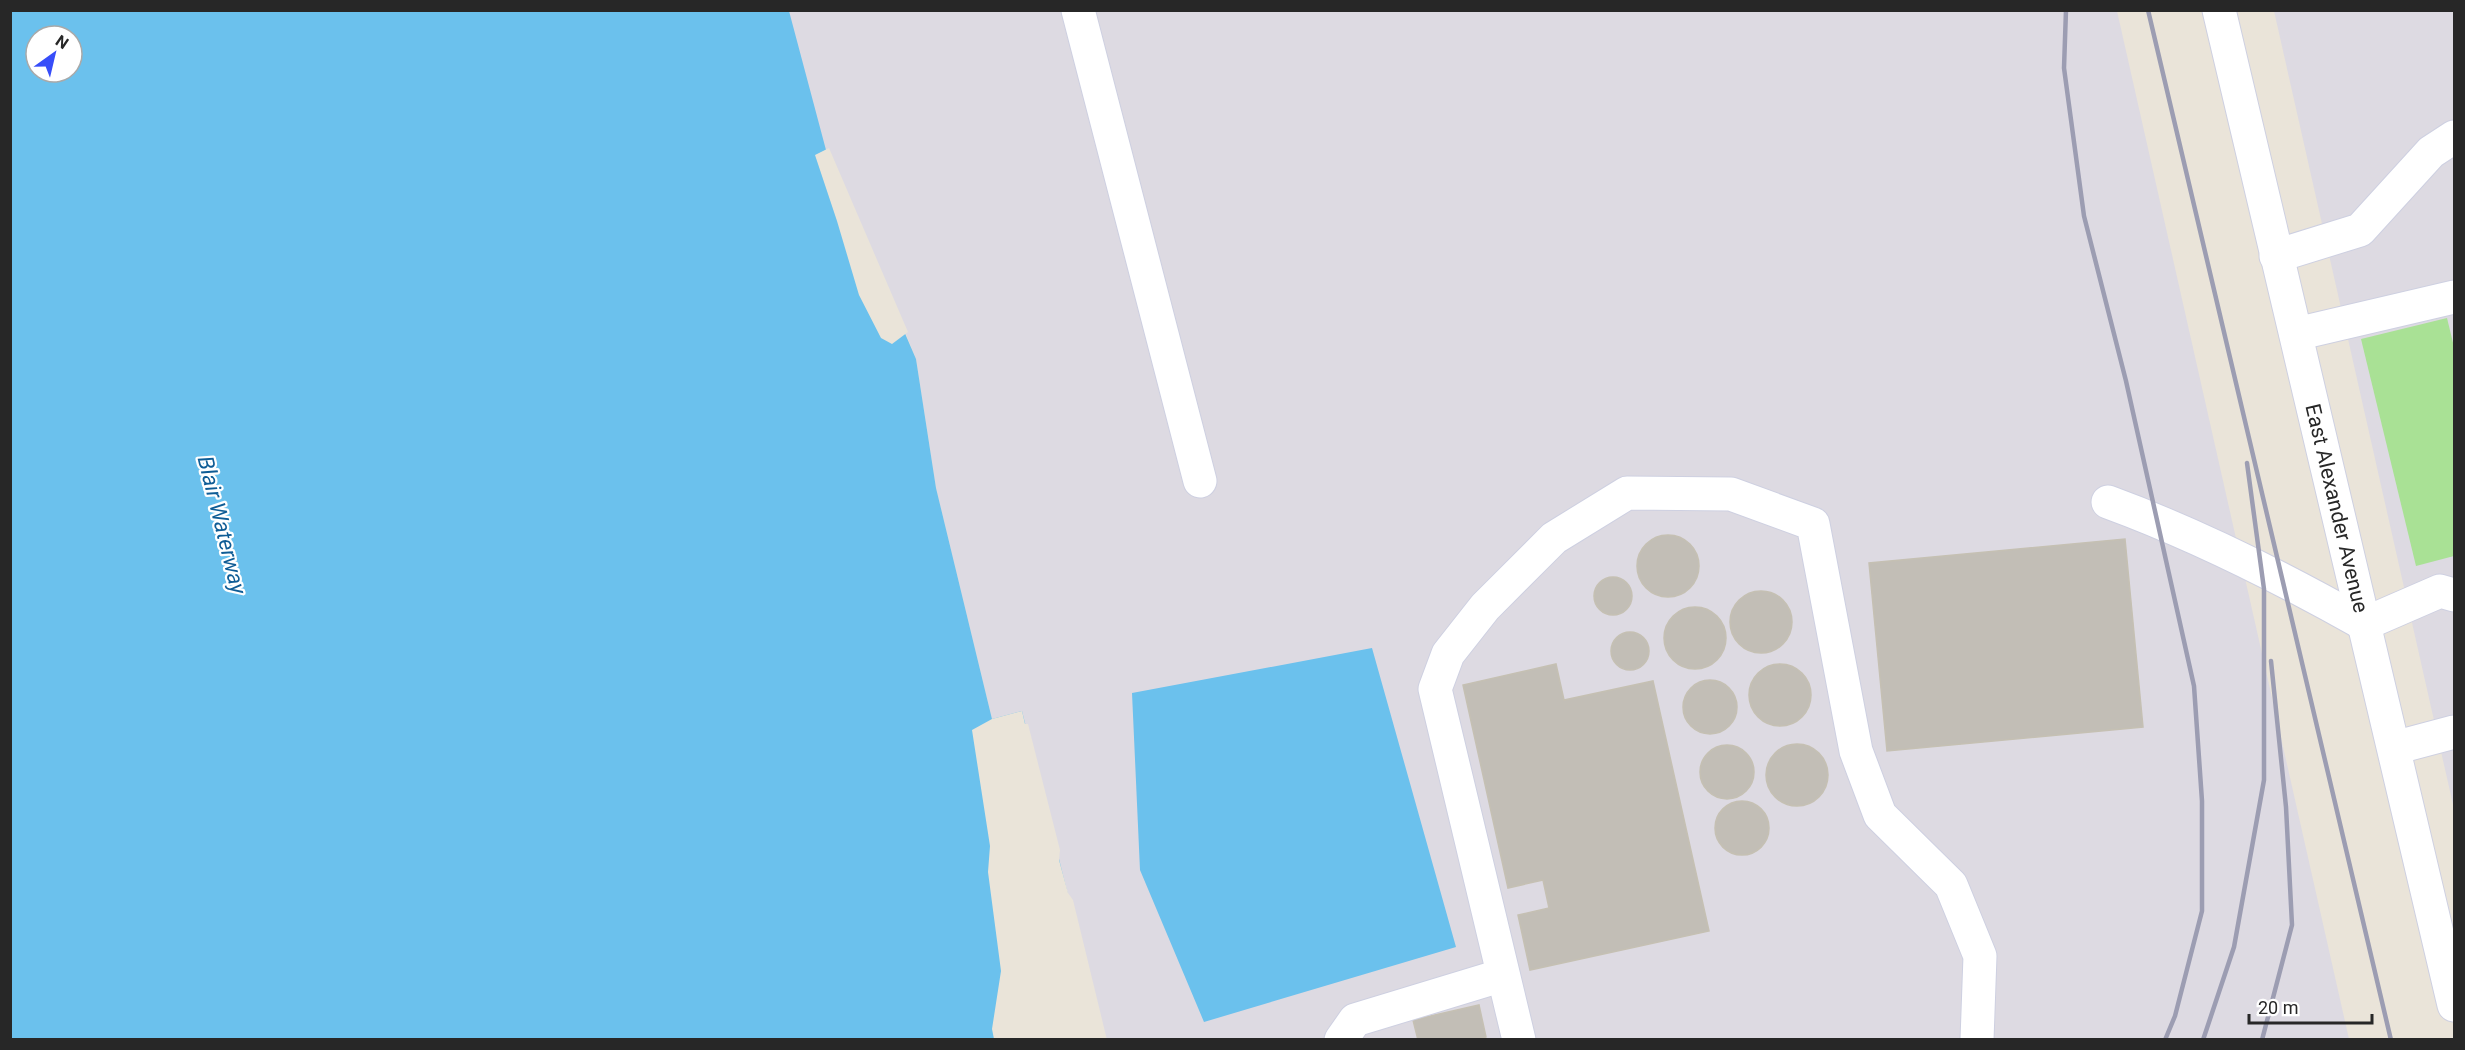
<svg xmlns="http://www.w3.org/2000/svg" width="2465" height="1050" font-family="Roboto,sans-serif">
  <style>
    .industrial { fill: #dddae2 }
    .green { fill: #a9e195 }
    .water { fill: #6bc1ed; fill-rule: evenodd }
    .pier { fill: #eae4d9 }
    .building { fill: #c2beb6; stroke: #c5c0b3; stroke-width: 1.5 }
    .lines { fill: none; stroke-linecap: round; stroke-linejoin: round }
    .minor-casing { stroke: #ced0e1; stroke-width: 35 }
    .minor { stroke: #fff; stroke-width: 33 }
    .rail { stroke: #9c9db2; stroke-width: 4.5 }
    .labels { text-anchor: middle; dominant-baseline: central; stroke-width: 4.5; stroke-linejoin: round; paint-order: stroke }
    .street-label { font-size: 21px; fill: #272727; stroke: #fff }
    .water-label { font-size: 22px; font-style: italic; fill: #0e5c95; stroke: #fff }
  </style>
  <rect width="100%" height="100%" fill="#eae4d9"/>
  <path class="industrial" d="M 692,11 L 2117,11 L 2349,1039 L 1104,1039 L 1022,712 L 992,719 L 936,488 L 916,359 L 897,312 Z
    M 2274,11 L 2454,11 L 2454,809 Z"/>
  <path class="green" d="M 2447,318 L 2454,347 L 2454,556 L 2416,566 L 2361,339 Z"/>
  <path class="water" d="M 10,11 L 789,11 L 826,150 L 916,359 L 936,488 L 992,719 L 1022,711 L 1104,1039 L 11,1039 ZM 36,36 L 72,36 L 72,72 L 36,72 Z
    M 1372,648 L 1456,947 L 1204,1022 L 1140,870 L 1132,693 Z"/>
  <path class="pier" d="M 829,148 L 908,332 L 892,344 L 881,338 L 859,295 L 837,221 L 815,155 Z
    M 1022,711 L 1025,724 L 1028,724 L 1060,850 L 1059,860 L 1068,893 L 1073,900 L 1107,1040 L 994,1039 L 992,1029 L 1001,971 L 988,872 L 990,846 L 972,730 L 992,719 Z"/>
  <path class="building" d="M1637 566a31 31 0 1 1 62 0a31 31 0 1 1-62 0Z
    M 2125,539 L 2143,727 L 1887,751 L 1869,563 Z
    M1594 596a19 19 0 1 1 38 0a19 19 0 1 1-38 0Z
    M1730 622a31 31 0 1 1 62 0a31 31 0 1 1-62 0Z
    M1664 638a31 31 0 1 1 62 0a31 31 0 1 1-62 0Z
    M1611 651a19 19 0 1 1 38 0a19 19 0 1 1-38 0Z
    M 1556,664 L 1564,700 L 1653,681 L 1709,931 L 1530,970 L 1518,915 L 1549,908 L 1543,880 L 1508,888 L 1463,685 Z
    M1749 695a31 31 0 1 1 62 0a31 31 0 1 1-62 0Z
    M1683 707a27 27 0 1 1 54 0a27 27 0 1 1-54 0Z
    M1766 775a31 31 0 1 1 62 0a31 31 0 1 1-62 0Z
    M1700 772a27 27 0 1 1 54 0a27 27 0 1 1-54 0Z
    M1715 828a27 27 0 1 1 54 0a27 27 0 1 1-54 0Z
    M 1479,1005 L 1486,1037 L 1475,1040 L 1418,1040 L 1413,1020 Z"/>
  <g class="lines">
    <defs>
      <g id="minor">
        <path d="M 1078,10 L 1200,481"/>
        <path id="s1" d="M 2219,10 L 2454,1005"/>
        <path d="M 2276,256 L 2360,230 L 2431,152 L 2454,137"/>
        <path d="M 2296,334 L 2454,297"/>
        <path d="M 2108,502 C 2198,535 2281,577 2364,624 L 2440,591 L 2454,595"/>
        <path d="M 2394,748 L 2454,732"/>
        <path d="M 1341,1040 L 1355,1020 L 1503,975"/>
        <path d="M 1519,1040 L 1435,689 L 1448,654 L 1485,607 L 1554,538 L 1627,493 L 1731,494 L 1813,524 L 1856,751 L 1880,815 L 1951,885 L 1980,956 L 1977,1040"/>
      </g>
    </defs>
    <use href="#minor" class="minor-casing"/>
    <use href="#minor" class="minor"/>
    <path class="rail" d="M 2066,10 L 2064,68 L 2084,216 L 2126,381 L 2194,686 L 2202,801 L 2202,911 L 2175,1016 L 2165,1040
      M 2148,10 L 2391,1040
      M 2203,1040 L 2234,947 L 2264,780 L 2264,589 L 2247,463
      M 2262,1040 L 2292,925 L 2286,807 L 2271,661"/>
  </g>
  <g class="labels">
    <g class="street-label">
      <text stroke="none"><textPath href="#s1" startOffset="512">East Alexander Avenue</textPath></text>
    </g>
    <g class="water-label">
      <text transform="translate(222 525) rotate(76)">Blair Waterway</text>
    </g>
  </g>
  <rect width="2465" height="1050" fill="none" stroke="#272727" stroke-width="24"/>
  <g transform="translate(54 54) rotate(34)"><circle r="28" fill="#ffffff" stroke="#a9a9a9" stroke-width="1.5"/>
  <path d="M0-4.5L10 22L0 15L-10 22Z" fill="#374df9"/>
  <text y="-9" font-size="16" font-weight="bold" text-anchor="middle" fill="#272727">N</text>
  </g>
  <path d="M2249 1014v9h123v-9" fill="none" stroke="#272727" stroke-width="3"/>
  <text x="2258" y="1014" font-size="18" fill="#272727" stroke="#ffffff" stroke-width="4.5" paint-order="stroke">20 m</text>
</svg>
